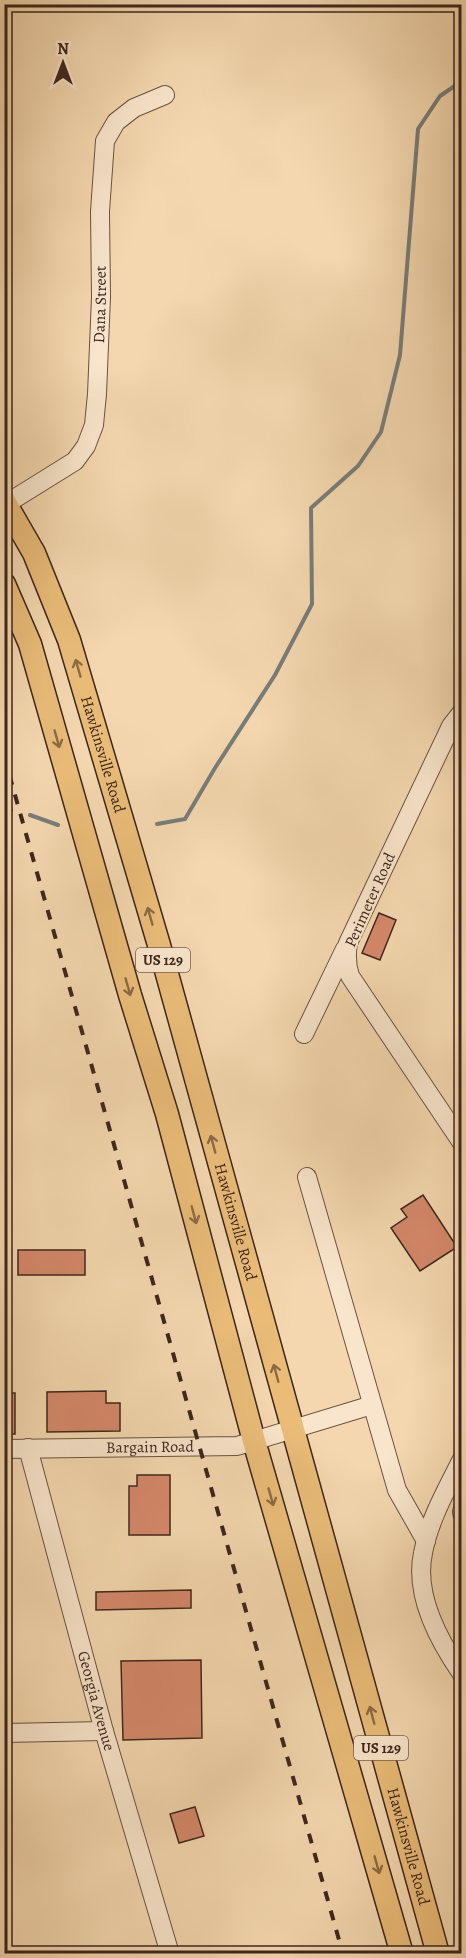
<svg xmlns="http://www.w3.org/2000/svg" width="466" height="1958" font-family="Alegreya,serif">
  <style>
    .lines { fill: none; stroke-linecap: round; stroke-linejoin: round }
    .stream { stroke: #787d79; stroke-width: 4 }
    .building { fill: #d5886a; stroke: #3d261e; stroke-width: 1.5 }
    .minor-casing { stroke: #6b5242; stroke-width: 20 }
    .major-casing { stroke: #3d261e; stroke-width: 25 }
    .minor { stroke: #f8e5cb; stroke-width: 18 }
    .major { stroke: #eabc78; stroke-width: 22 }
    .rail { stroke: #3d261e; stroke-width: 4; stroke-dasharray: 10 10; stroke-linecap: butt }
    .oneway { stroke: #8b6a46 }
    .labels { text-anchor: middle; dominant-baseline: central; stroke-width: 4.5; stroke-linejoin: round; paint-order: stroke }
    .shield { fill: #f8e5cb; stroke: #755f52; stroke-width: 1.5 }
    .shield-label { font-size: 15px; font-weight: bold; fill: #3d261e }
    .street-label { font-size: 16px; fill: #3d261e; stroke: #f8e5cb }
  </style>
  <rect width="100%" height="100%" fill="#f4d7af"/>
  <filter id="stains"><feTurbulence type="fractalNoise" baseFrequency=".00333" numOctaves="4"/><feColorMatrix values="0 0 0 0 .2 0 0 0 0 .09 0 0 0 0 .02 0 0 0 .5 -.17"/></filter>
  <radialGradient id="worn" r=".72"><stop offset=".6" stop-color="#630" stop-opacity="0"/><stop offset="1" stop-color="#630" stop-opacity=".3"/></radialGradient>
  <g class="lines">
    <path class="stream" d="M 4,809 L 11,810
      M 30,815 L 58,825
      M 157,824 L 185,819 L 215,768 L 275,675 L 312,604 L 311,508 L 358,466 L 381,432 L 400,355 L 418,129 L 440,96 L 462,81"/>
  </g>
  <path class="building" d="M 379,913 L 396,920 L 380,960 L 362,953 Z
    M 423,1195 L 457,1247 L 420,1271 L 391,1228 L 407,1217 L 401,1209 Z
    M 18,1250 L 85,1250 L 85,1275 L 18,1275 Z
    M 106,1391 L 106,1403 L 120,1403 L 120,1431 L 47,1432 L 47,1392 Z
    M 4,1393 L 15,1393 L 15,1434 L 4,1434 Z
    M 137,1475 L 170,1475 L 170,1535 L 129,1535 L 129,1486 L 137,1486 Z
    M 191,1590 L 191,1608 L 96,1610 L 96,1592 Z
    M 201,1660 L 202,1738 L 123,1740 L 121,1661 Z
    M 4,1676 L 9,1676 L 9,1704 L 4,1704 Z
    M 195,1807 L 204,1836 L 179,1843 L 170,1814 Z"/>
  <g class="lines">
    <defs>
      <g id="minor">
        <path id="s1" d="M 6,504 L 75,461 L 86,446 L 94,425 L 97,394 L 101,297 L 100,211 L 105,141 L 116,122 L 134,108 L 165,95"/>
        <path d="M 462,712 L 451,726 L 348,943 C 346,955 346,964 350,976 L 462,1143"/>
        <path d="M 304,1034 L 345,949"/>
        <path d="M 307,1177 L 397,1490 L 426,1541"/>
        <path id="s2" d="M 28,1448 L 104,1731 L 170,1954"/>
        <path id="s3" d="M 4,1449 L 237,1446 L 372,1405"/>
        <path d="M 462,1459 C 447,1489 429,1520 423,1553 C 414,1595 439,1641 462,1674"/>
        <path d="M 462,1511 L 462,1513"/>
        <path d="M 4,1733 L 104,1731"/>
      </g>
      <g id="major">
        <path id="s4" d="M 4,501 L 34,553 L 69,640 L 159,945 L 438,1954"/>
        <path d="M 4,584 L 30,644 L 130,995 L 167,1114 L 254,1441 L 402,1954"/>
      </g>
    </defs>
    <use href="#minor" class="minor-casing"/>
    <use href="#major" class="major-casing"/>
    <use href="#minor" class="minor"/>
    <use href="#major" class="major"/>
    <path class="rail" d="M 4,756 L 343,1954"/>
  </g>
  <defs><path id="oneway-shaft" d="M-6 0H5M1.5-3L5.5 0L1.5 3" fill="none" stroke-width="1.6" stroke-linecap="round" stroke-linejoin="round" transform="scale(1.5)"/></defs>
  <g class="oneway">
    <use href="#oneway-shaft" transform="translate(78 668) rotate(-106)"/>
    <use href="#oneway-shaft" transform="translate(57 739) rotate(74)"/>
    <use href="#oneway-shaft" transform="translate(150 916) rotate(-106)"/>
    <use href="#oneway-shaft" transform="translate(128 987) rotate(74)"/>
    <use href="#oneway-shaft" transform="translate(213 1144) rotate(-105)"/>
    <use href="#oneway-shaft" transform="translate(194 1215) rotate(75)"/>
    <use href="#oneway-shaft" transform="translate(276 1373) rotate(-105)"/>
    <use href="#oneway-shaft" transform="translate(271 1497) rotate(74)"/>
    <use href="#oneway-shaft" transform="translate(372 1715) rotate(-105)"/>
    <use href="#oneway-shaft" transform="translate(377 1865) rotate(74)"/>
  </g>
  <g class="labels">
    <g class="shield">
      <rect x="136" y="948" width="54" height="24" rx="4.5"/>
      <rect x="354" y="1736" width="54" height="24" rx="4.5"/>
    </g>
    <g class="shield-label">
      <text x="163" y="960">US 129</text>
      <text x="381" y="1748">US 129</text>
    </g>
    <g class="street-label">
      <text stroke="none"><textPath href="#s1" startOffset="243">Dana Street</textPath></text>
      <text stroke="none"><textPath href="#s4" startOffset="273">Hawkinsville Road</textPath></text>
      <text transform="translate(370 900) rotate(-66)">Perimeter Road</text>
      <text stroke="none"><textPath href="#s4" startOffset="759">Hawkinsville Road</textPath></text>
      <text stroke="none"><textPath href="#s3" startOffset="146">Bargain Road</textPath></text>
      <text stroke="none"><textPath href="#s2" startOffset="262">Georgia Avenue</textPath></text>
      <text stroke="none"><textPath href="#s4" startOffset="1407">Hawkinsville Road</textPath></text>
    </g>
  </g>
  <rect width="466" height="1958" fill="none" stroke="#f4d7af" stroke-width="24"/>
  <rect x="6" y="6" width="454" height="1946" fill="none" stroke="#3d261e" stroke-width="3"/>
  <rect x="12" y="12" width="442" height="1934" fill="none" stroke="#3d261e" stroke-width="1.5"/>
  <g transform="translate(63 63)" stroke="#f8e5cb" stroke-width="4.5" paint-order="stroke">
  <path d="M0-4.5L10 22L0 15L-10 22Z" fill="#3d261e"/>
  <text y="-9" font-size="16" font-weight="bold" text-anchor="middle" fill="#3d261e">N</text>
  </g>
  <rect width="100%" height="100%" filter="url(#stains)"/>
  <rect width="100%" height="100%" fill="url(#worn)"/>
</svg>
